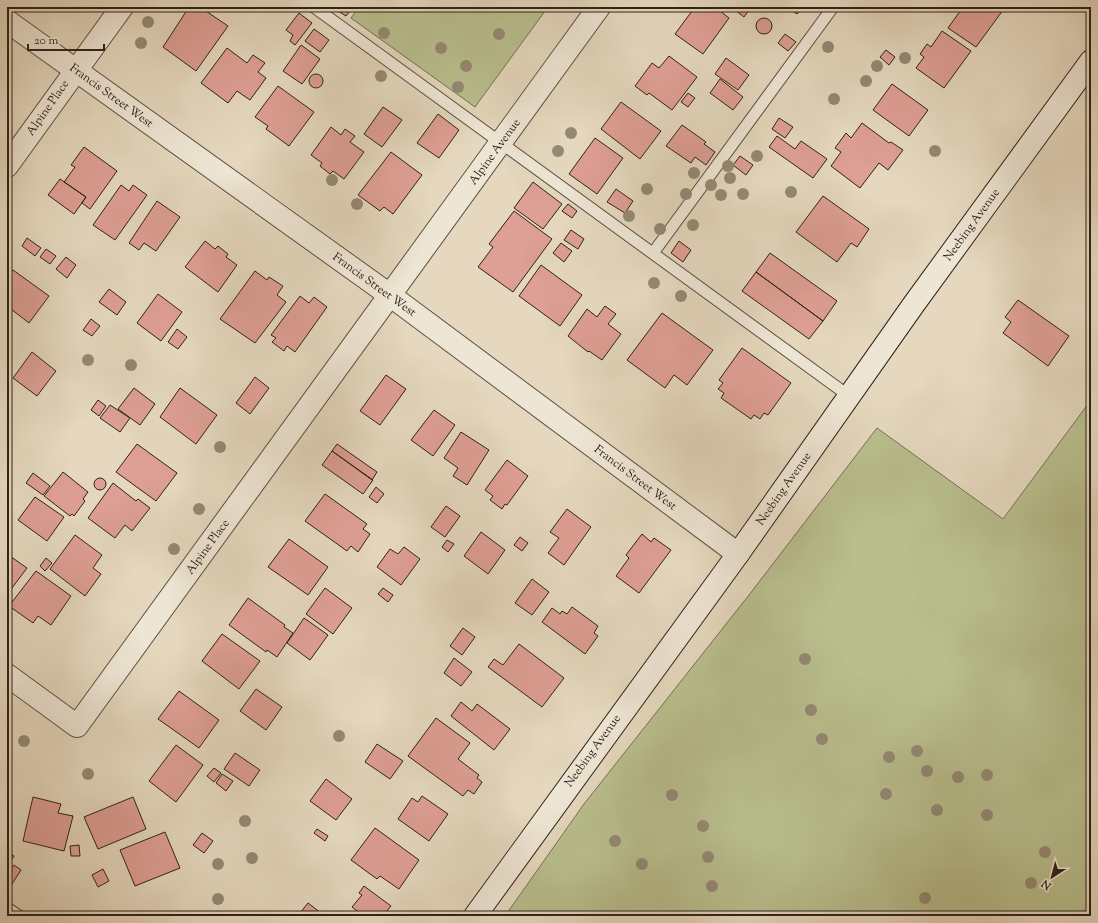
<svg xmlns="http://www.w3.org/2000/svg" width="1098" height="923" font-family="'Sorts Mill Goudy',serif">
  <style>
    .green { fill: #b9be8e; stroke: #747053 }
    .building { fill: #de9f94; stroke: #2f2118 }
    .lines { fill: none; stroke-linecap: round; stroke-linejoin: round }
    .service-casing { stroke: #5c4f42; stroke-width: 13 }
    .minor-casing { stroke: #5c4f42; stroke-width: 24 }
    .secondary-casing { stroke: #2f2118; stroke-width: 24 }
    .service { stroke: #eee6d5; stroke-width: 11 }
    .minor { stroke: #eee6d5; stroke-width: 22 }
    .secondary { stroke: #eee6d5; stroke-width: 22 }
    .tree { fill: #948973 }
    .labels { text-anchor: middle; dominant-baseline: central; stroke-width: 4; stroke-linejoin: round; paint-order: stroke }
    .street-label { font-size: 12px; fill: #2f2118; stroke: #eee6d5 }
  </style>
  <rect width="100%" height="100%" fill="#e5d8be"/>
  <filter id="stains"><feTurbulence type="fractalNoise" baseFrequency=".005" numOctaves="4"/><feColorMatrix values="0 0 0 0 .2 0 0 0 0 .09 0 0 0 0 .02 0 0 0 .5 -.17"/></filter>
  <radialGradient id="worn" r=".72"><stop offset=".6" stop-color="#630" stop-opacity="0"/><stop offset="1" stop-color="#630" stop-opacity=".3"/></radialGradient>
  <path class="green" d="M 359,7 L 548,7 L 475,107 L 351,18 Z
    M 1091,400 L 1091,916 L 505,916 L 584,804 L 749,595 L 877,428 L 1003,519 Z"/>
  <path class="building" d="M 189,7 L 200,7 L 228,26 L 196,71 L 163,47 Z
    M 340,7 L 353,7 L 346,16 L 338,11 Z
    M 695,7 L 715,7 L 729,18 L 703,54 L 675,34 Z
    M 731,7 L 751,7 L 744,17 Z
    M 787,7 L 803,7 L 797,14 Z
    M 963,7 L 998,7 L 1003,10 L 976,47 L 948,28 Z
    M 299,13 L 312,23 L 295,45 L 290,41 L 293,35 L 286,30 Z
    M756 26a8 8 0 1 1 16 0a8 8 0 1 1-16 0Z
    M 314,29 L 329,40 L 320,52 L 305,41 Z
    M 942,31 L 971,51 L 944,88 L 916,68 L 924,57 L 920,54 L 927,44 L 931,47 Z
    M 785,34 L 796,42 L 788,51 L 778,43 Z
    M 301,45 L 320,59 L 302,84 L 283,71 Z
    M 227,48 L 247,63 L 253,55 L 265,63 L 258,72 L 266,78 L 250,100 L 237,91 L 228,103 L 201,83 Z
    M 886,50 L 895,57 L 889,65 L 880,57 Z
    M 669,56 L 697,77 L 672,110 L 649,93 L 647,95 L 635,86 L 652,63 L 659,68 Z
    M 726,58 L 749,75 L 738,90 L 715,74 Z
    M309 81a7 7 0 1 1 14 0a7 7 0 1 1-14 0Z
    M 720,79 L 743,97 L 733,110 L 710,93 Z
    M 892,84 L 928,110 L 909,136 L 873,110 Z
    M 278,86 L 314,112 L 289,146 L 266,129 L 268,126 L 255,117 Z
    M 688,93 L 695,98 L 688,107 L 681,102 Z
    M 621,102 L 661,131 L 640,159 L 601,129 Z
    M 383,107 L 402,120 L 382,147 L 364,134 Z
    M 438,114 L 459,130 L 439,158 L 417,143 Z
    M 779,118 L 793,127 L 785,138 L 772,129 Z
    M 862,123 L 889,143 L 891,142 L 903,150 L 888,170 L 879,163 L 860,188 L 831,166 L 841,152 L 835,148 L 846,133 L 851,138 Z
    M 682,125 L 706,142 L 704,144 L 715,152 L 706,165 L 695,157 L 691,163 L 666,146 Z
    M 331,127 L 341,135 L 345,129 L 355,136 L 350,142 L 364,152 L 344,179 L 333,171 L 330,174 L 320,166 L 322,163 L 311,155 Z
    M 777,136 L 795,149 L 801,141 L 827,159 L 813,178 L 769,147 Z
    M 595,138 L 623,158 L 597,194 L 569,174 Z
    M 84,147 L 117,171 L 90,209 L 82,203 L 86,197 L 64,182 L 75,167 L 71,165 Z
    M 391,152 L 422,175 L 393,214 L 384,207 L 380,211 L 358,195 Z
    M 740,156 L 753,165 L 746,175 L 733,165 Z
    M 60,179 L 86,197 L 74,214 L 48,195 Z
    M 533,182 L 562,204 L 543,229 L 514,208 Z
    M 121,185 L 129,191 L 133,185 L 147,195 L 115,240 L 93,225 Z
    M 616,189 L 633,201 L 625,213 L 607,202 Z
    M 823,196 L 869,229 L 857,247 L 851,243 L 837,262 L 796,232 Z
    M 157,201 L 180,217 L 156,251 L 144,243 L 139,250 L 129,243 Z
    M 568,204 L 577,211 L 572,218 L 562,211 Z
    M 514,211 L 552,239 L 513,292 L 478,267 L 493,247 L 489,244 Z
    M 571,230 L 584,239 L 578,249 L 564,240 Z
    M 27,238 L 41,248 L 35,256 L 22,246 Z
    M 205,241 L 215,249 L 218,246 L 228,254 L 226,257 L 237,265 L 218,292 L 185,267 Z
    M 679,241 L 691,250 L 683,262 L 671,253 Z
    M 561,243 L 572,251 L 564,262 L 553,253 Z
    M 46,249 L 56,256 L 50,264 L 40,257 Z
    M 770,253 L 837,301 L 823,321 L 756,272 Z
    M 66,257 L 76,265 L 67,278 L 56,269 Z
    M 541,265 L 582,295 L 560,326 L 519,296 Z
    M 13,270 L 49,296 L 29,323 L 7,306 L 7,278 Z
    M 255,271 L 267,280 L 269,277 L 283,286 L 277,295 L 286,302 L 255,343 L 220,319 Z
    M 756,272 L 823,321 L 809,339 L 742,291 Z
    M 109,289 L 126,302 L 117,315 L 99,302 Z
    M 158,294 L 182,312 L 161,341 L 137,323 Z
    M 300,296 L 309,303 L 314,297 L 327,307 L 295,352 L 287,346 L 284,351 L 272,342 L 276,338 L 271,335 Z
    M 1018,300 L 1069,336 L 1048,366 L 1003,333 L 1011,322 L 1005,317 Z
    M 605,306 L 616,314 L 608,324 L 621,334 L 602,360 L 589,351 L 588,352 L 568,336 L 587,309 L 597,317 Z
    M 662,313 L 713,350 L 687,385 L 674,375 L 665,388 L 627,360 Z
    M 91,319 L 100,326 L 92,336 L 83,330 Z
    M 177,329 L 187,337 L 178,349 L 168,342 Z
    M 742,348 L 791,383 L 768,415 L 764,413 L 760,419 L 754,415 L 751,419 L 721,398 L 724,393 L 718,389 L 723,383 L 719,380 Z
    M 32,352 L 56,371 L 37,396 L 13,378 Z
    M 386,375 L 406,389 L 380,425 L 360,411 Z
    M 255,377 L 269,388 L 250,414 L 236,403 Z
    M 134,388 L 155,404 L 140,425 L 118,409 Z
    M 180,388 L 217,415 L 196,444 L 160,417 Z
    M 98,400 L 106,406 L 99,416 L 91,410 Z
    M 110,405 L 130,418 L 120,432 L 100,418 Z
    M 434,410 L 455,425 L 433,456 L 411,440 Z
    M 461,432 L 489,450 L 467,485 L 453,476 L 458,468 L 444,458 Z
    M 137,444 L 177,473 L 156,501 L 116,472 Z
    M 337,444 L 377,472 L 372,480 L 332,451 Z
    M 332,451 L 373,480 L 363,494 L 322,465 Z
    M 507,460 L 528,476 L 507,505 L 505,504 L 502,509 L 490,500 L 493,496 L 485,490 Z
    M 63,472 L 88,492 L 83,499 L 85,501 L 74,516 L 72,514 L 70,516 L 44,496 Z
    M 33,473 L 50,486 L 43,495 L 26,483 Z
    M94 484a6 6 0 1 1 12 0a6 6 0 1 1-12 0Z
    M 113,483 L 136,501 L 138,499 L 150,508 L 132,531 L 125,525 L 115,538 L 88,518 Z
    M 376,487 L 384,494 L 377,503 L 369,497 Z
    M 325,494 L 367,524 L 363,529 L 370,534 L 358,552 L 351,546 L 347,551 L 305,521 Z
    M 35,497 L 64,517 L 47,541 L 18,520 Z
    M 446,506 L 460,516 L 445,537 L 431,527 Z
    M 567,509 L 591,527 L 564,565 L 548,553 L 559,538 L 550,532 Z
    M 481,532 L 505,550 L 488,574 L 464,556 Z
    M 642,534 L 651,542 L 654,538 L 671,550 L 639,593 L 616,576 L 629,558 L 626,555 Z
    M 75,535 L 102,555 L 93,568 L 101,574 L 85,596 L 50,569 Z
    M 520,537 L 528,543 L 522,551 L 514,545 Z
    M 289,539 L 328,567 L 308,595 L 268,567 Z
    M 447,540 L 454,544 L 448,552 L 442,547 Z
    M 404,547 L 420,559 L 401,585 L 377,567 L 390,549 L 398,554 Z
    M 7,554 L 27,568 L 9,592 L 7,591 Z
    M 46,558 L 52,563 L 45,571 L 40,566 Z
    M 36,571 L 71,596 L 51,625 L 38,616 L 33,623 L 9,606 Z
    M 532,579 L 549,592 L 532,615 L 515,603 Z
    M 325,588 L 352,608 L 333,634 L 306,614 Z
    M 383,588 L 393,595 L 388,602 L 378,594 Z
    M 248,598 L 285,625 L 284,627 L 293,633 L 277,657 L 267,650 L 266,652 L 229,625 Z
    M 572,607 L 598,626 L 594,633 L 598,636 L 585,654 L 542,622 L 552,608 L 560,614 L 562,611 L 567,614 Z
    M 304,618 L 328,635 L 310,660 L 287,643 Z
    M 463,628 L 475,637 L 462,655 L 450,646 Z
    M 222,634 L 260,661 L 239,689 L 202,661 Z
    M 519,644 L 564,678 L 542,707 L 488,667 L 494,659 L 503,665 Z
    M 454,658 L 472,672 L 461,686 L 444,673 Z
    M 256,689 L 282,707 L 266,730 L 240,711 Z
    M 179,691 L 219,720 L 199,748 L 158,719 Z
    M 461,702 L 472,711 L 477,704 L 510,729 L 494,750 L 451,716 Z
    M 436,718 L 470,743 L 458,759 L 479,775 L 477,778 L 482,782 L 474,794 L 468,790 L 463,796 L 408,756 Z
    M 377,744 L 403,761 L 390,779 L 365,762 Z
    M 176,745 L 203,765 L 176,802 L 149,781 Z
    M 235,753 L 260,770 L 249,786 L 224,769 Z
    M 214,768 L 221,773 L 214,782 L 207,776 Z
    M 222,774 L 233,781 L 226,791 L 216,783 Z
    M 326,779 L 352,799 L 336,820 L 310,801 Z
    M 422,796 L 448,814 L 429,841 L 398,819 L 412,798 L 418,802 Z
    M 33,797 L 61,804 L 58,813 L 73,816 L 64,851 L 23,841 Z
    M 133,797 L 146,829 L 98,849 L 84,817 Z
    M 375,828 L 419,860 L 399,889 L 380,876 L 377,879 L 351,860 Z
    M 317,829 L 328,836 L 325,841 L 314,833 Z
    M 165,832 L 180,868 L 135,886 L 120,850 Z
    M 202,833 L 213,841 L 204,853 L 193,845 Z
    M 79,845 L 80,856 L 71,856 L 70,846 Z
    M 7,852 L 14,856 L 7,867 Z
    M 14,865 L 21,870 L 12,884 L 7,880 L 7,874 Z
    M 103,869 L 109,881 L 98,887 L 92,875 Z
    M 364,886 L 391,906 L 383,916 L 364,916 L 352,907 L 362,895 L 359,893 Z
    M 308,903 L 321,913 L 319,916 L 304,916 L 300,913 Z"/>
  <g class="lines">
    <defs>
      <path id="service" d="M 314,7 L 849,396
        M 653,253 L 833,7
        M 7,908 L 19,916"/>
      <path id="minor" d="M 7,21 L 391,296 L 738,554
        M 7,166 L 122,7
        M 7,675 L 77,726 L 599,7"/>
      <path id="secondary" d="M 475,916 L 738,554 L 914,304 L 1091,61"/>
    </defs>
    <use href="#service" class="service-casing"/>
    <use href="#minor" class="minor-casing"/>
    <use href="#secondary" class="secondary-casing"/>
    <use href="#service" class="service"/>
    <use href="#minor" class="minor"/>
    <use href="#secondary" class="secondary"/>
  </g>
  <g class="tree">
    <circle cx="148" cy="22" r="6"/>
    <circle cx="384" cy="33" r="6"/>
    <circle cx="499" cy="34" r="6"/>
    <circle cx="141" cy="43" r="6"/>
    <circle cx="828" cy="47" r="6"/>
    <circle cx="441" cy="48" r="6"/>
    <circle cx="905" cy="58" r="6"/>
    <circle cx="466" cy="66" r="6"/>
    <circle cx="877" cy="66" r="6"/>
    <circle cx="381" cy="76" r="6"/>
    <circle cx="866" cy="81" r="6"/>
    <circle cx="458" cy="87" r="6"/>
    <circle cx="834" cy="99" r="6"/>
    <circle cx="571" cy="133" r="6"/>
    <circle cx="558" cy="151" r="6"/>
    <circle cx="935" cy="151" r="6"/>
    <circle cx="757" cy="156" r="6"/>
    <circle cx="728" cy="166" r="6"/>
    <circle cx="694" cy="173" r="6"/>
    <circle cx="730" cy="178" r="6"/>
    <circle cx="332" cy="180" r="6"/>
    <circle cx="711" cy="185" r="6"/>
    <circle cx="647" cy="189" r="6"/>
    <circle cx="791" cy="192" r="6"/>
    <circle cx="686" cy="194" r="6"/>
    <circle cx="743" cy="194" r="6"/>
    <circle cx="721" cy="195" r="6"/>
    <circle cx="357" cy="204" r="6"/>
    <circle cx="629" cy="216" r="6"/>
    <circle cx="693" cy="225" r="6"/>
    <circle cx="660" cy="229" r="6"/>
    <circle cx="654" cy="283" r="6"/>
    <circle cx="681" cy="296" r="6"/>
    <circle cx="88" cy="360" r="6"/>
    <circle cx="131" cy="365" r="6"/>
    <circle cx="220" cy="447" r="6"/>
    <circle cx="199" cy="509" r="6"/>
    <circle cx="174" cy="549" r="6"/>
    <circle cx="805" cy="659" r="6"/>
    <circle cx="811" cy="710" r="6"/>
    <circle cx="339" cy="736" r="6"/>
    <circle cx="822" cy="739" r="6"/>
    <circle cx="24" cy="741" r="6"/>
    <circle cx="917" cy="751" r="6"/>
    <circle cx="889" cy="757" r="6"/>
    <circle cx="927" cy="771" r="6"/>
    <circle cx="88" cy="774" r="6"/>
    <circle cx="987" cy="775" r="6"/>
    <circle cx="958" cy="777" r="6"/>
    <circle cx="886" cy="794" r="6"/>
    <circle cx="672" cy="795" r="6"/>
    <circle cx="937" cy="810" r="6"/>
    <circle cx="987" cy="815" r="6"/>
    <circle cx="245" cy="821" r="6"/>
    <circle cx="703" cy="826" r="6"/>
    <circle cx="615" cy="841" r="6"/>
    <circle cx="1045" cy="852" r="6"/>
    <circle cx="708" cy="857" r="6"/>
    <circle cx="252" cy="858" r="6"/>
    <circle cx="218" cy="864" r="6"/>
    <circle cx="642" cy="864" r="6"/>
    <circle cx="1031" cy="883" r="6"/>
    <circle cx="712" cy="886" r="6"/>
    <circle cx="925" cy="898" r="6"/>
    <circle cx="218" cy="899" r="6"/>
  </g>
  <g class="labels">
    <g class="street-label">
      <text transform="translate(111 96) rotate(36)">Francis Street West</text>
      <text transform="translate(48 108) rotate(-55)">Alpine Place</text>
      <text transform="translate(495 152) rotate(-54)">Alpine Avenue</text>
      <text transform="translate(972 225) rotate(-54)">Neebing Avenue</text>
      <text transform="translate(374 285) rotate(36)">Francis Street West</text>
      <text transform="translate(635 478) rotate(37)">Francis Street West</text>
      <text transform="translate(784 489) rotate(-55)">Neebing Avenue</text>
      <text transform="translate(208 547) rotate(-54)">Alpine Place</text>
      <text transform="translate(593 751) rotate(-54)">Neebing Avenue</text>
    </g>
  </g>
  <rect width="1098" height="923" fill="none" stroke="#e5d8be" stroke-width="24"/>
  <rect x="8" y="8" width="1082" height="907" fill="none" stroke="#2f2118" stroke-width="2"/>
  <rect x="12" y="12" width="1074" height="899" fill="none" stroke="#2f2118"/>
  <g transform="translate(1052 877) rotate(216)" stroke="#eee6d5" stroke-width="3" paint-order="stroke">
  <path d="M0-3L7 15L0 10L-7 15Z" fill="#2f2118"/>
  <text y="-6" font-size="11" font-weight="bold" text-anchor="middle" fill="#2f2118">N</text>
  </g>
  <path d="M28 44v6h76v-6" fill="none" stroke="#2f2118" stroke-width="2"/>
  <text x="34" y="44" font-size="12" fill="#2f2118" stroke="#eee6d5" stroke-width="3" paint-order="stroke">20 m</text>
  <rect width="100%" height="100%" filter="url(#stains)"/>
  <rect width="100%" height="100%" fill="url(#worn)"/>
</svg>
